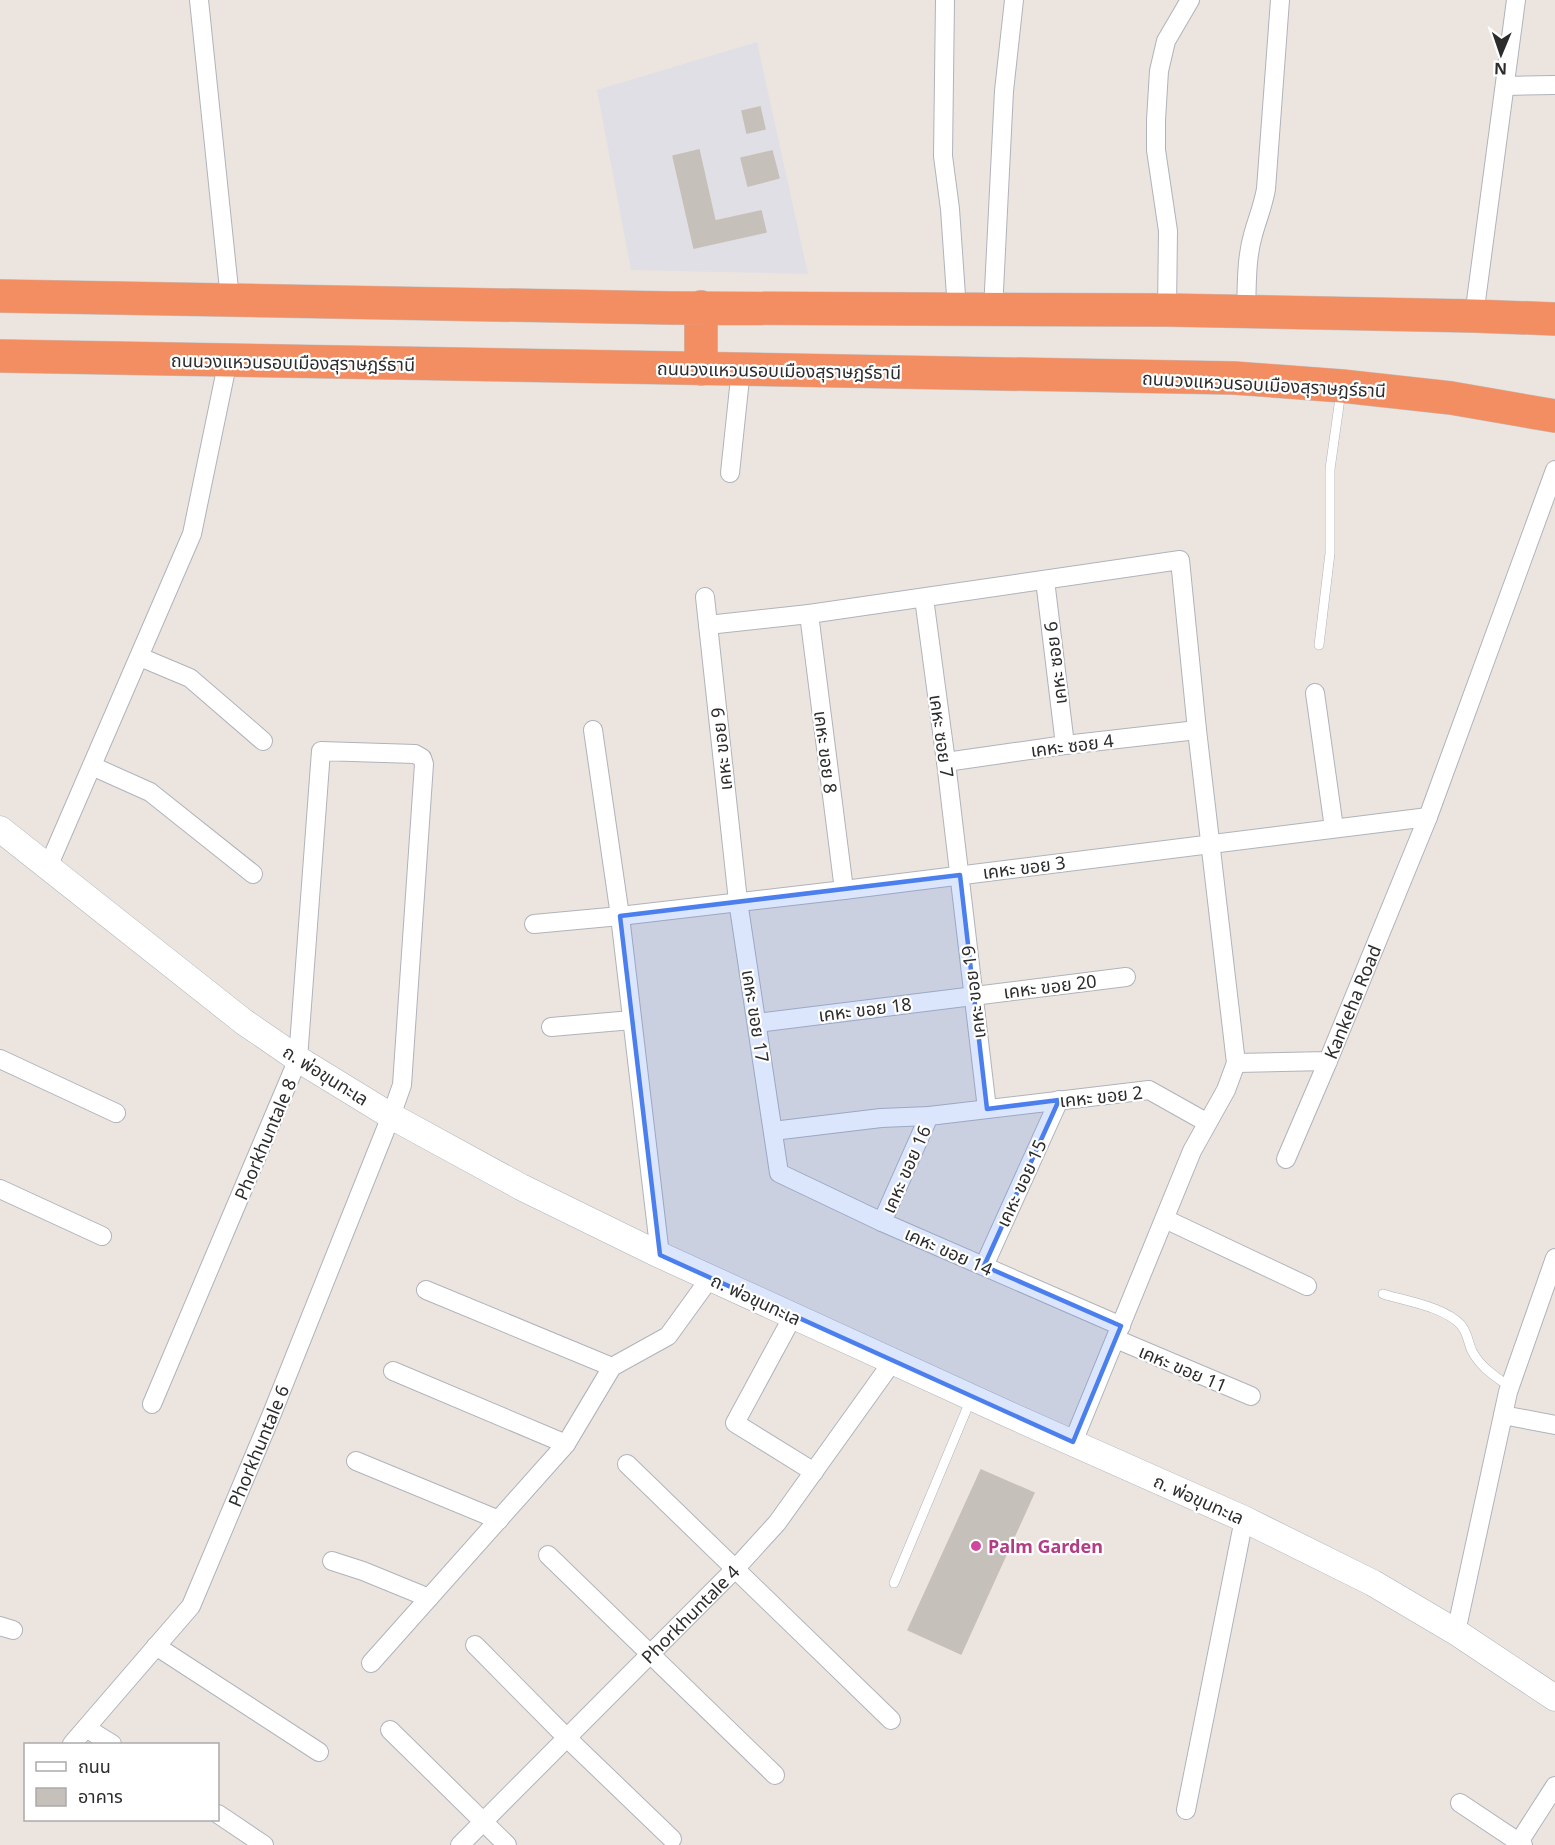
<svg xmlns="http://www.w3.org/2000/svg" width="1555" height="1845" font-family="'Noto Sans','Noto Sans Thai',sans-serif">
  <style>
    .industrial { fill: #e0dfe5 }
    .building { fill: #c5c0ba; stroke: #c8c0b8; stroke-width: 1.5 }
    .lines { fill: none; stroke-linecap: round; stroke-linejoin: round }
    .lane-casing { stroke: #afb3bb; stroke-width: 10 }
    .street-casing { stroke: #afb3bb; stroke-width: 20 }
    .secondary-casing { stroke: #afb3bb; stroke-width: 27 }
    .highway-casing { stroke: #c4c4c4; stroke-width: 34 }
    .lane { stroke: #fff; stroke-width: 9 }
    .street { stroke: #fff; stroke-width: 18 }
    .secondary { stroke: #fff; stroke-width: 26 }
    .highway { stroke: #f38e63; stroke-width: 33 }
    .marked { fill: #4b7fed; fill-opacity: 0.2; stroke: #4b7fed; stroke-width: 4.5; stroke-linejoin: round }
    .hotel-dot { fill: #d1479c; stroke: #fff; stroke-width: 2 }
    .labels { text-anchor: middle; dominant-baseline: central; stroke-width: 4.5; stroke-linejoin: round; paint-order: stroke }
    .street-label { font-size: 18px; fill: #2c2c2c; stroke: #fff }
    .hotel-label { font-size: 18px; font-weight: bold; fill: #b23c85; stroke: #fff; text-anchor: start }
  </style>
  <rect width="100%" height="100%" fill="#ece5df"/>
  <path class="industrial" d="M 757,42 L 808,274 L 631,270 L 597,90 Z"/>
  <path class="building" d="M 760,107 L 765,129 L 747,133 L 742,111 Z
    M 699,150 L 715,221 L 761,211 L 766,232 L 694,248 L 673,156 Z
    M 772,151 L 779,178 L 748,186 L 741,158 Z
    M 981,1470 L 1034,1493 L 961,1654 L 908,1630 Z"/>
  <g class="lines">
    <defs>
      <path id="lane" d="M 1319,645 L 1330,553 L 1330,469 L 1341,391
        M 1383,1294 C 1406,1301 1445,1307 1461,1325 C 1468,1333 1468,1343 1472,1351 C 1481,1368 1495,1376 1510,1387
        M 894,1583 L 971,1399"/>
      <g id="street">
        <path d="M 199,0 L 230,299"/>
        <path d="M 945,0 L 943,156 L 950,209 L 957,310"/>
        <path d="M 1505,86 L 1555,85"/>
        <path d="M 993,310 L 1004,91 L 1014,0"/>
        <path d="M 1167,310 L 1168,231 L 1156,150 L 1156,120 L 1159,71 L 1166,41 L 1190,0"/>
        <path d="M 1246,311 C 1247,286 1246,259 1253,235 C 1257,220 1263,206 1266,189 L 1280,0"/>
        <path d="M 1474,316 L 1516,0"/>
        <path d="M 730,473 L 741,369"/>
        <path d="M 1045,580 L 1065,745"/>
        <path d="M 705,597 L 738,901 L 779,1173 L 882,1222 L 1121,1326"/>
        <path d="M 924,598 L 946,762 L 987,1109"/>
        <path d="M 809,614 L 844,890"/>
        <path d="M 708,625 L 809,614 L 1180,560 L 1197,730 L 1236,1063 L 1226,1090 L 1192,1151 L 1073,1442"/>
        <path d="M 140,657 L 190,678 L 263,741"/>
        <path d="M 1315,693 L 1334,828"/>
        <path d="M 593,730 L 620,916 L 660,1255"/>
        <path d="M 946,762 L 1065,745 L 1197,730"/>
        <path d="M 92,766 L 150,792 L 253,874"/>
        <path d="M 48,867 L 192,534 L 228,360"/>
        <path d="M 534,924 L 620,916 L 844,890 L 1428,817"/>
        <path d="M 757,1023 L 1126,977"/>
        <path d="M 551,1027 L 632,1020"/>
        <path d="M 0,1059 L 116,1113"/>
        <path id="s1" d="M 1236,1063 L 1328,1061 L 1428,817 L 1555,470"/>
        <path d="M 773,1131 L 881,1118 L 929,1116 L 1149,1090 L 1206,1122"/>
        <path d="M 1286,1159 L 1328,1061"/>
        <path d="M 0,1189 L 102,1236"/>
        <path d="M 1165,1219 L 1307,1286"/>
        <path d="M 882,1222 L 929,1116"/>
        <path d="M 984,1266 L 1059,1100"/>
        <path d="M 426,1290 L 612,1367"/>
        <path d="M 793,1316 L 735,1423 L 814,1472"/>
        <path d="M 1116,1339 L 1251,1396"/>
        <path d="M 393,1371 L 566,1444"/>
        <path d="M 1503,1415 L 1555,1425"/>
        <path d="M 356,1461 L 499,1520"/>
        <path d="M 627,1464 L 891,1720"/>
        <path d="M 548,1555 L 775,1775"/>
        <path d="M 332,1561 L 363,1571 L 429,1598"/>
        <path d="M 0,1626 L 13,1630"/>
        <path d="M 1456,1632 L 1508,1392 L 1555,1258"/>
        <path d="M 475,1645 L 567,1738 L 672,1839"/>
        <path d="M 156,1646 L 319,1752"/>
        <path d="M 371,1663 L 566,1444 L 612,1367 L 668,1336 L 710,1278"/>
        <path d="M 86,1728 L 112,1744"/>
        <path d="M 390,1730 L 507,1845"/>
        <path id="s2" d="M 72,1744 L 191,1606 L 271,1416 L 391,1116 L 402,1085 L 424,764 L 422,758 L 415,754 L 321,751 L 298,1059 L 152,1404"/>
        <path d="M 1460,1803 L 1523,1845"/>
        <path d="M 1186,1810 L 1244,1519"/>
        <path d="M 218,1814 L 264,1845"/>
        <path d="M 1519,1842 L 1555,1786"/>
        <path id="s3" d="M 460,1845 L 736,1568 L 777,1523 L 893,1361"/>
      </g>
      <path id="secondary" d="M 0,829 L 244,1022 L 298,1059 L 391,1116 L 521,1187 L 660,1255 L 1010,1415 L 1244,1519 L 1373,1583 L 1456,1632 L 1555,1698"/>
      <path id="highway" d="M 0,296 L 670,308 L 1167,310 L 1474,316 L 1555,319
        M 0,356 L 1234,378 L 1342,386 L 1451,398 L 1555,416
        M 701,369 L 701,307"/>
    </defs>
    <use href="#lane" class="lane-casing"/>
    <use href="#street" class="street-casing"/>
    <use href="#secondary" class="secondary-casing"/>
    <use href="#highway" class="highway-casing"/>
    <use href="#lane" class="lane"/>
    <use href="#street" class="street"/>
    <use href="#secondary" class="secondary"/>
    <use href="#highway" class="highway"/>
  </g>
  <path class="marked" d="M 960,875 L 987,1109 L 1059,1100 L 984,1266 L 1121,1326 L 1073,1442 L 660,1255 L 620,916 Z"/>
  <circle class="hotel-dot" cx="976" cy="1546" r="6"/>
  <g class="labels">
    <g class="street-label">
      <text transform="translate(293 362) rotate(1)">ถนนวงแหวนรอบเมืองสุราษฎร์ธานี</text>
      <text transform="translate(779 370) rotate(1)">ถนนวงแหวนรอบเมืองสุราษฎร์ธานี</text>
      <text transform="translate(1264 384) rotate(3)">ถนนวงแหวนรอบเมืองสุราษฎร์ธานี</text>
      <text transform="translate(1055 663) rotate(-97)">เคหะ ซอย 6</text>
      <text transform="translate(942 736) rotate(82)">เคหะ ซอย 7</text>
      <text transform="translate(1072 745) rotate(-7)">เคหะ ซอย 4</text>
      <text transform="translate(721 749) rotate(-96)">เคหะ ขอย 9</text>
      <text transform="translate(826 752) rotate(83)">เคหะ ขอย 8</text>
      <text transform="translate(1024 867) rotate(-7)">เคหะ ขอย 3</text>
      <text transform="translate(1050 986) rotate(-7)">เคหะ ขอย 20</text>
      <text transform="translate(973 992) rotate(-97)">เคหะ ขอย 19</text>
      <text stroke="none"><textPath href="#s1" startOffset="156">Kankeha Road</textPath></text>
      <text transform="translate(865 1009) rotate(-7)">เคหะ ขอย 18</text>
      <text transform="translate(756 1016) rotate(81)">เคหะ ขอย 17</text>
      <text transform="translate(326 1075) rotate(32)">ถ. พ่อขุนทะเล</text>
      <text transform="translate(1101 1096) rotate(-6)">เคหะ ขอย 2</text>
      <text transform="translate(265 1139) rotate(-67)">Phorkhuntale 8</text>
      <text transform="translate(906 1169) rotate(-66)">เคหะ ขอย 16</text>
      <text transform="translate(1021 1183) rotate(-65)">เคหะ ขอย 15</text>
      <text transform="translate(949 1251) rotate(24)">เคหะ ขอย 14</text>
      <text transform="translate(756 1299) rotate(25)">ถ. พ่อขุนทะเล</text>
      <text transform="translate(1183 1368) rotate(23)">เคหะ ขอย 11</text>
      <text stroke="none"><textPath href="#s2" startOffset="356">Phorkhuntale 6</textPath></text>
      <text transform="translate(1199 1499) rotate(24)">ถ. พ่อขุนทะเล</text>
      <text stroke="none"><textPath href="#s3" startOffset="326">Phorkhuntale 4</textPath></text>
    </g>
    <g class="hotel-label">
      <text x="988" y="1546">Palm Garden</text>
    </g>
  </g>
  <rect x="24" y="1743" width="195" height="78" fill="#ffffff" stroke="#ababab" stroke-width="1.5"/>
  <rect x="36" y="1762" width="30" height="9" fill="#ffffff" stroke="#ababab" stroke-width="1.5"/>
  <text x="78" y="1773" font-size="18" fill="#2c2c2c">ถนน</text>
  <rect x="36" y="1788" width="30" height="18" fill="#c5c0ba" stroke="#ababab" stroke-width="1.5"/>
  <text x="78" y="1803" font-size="18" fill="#2c2c2c">อาคาร</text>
  <g transform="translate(1501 54) rotate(182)" stroke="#ffffff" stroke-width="4.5" paint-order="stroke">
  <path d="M0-4.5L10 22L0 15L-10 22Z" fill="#2c2c2c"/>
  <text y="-9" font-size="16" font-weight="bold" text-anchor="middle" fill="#2c2c2c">N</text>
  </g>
</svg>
